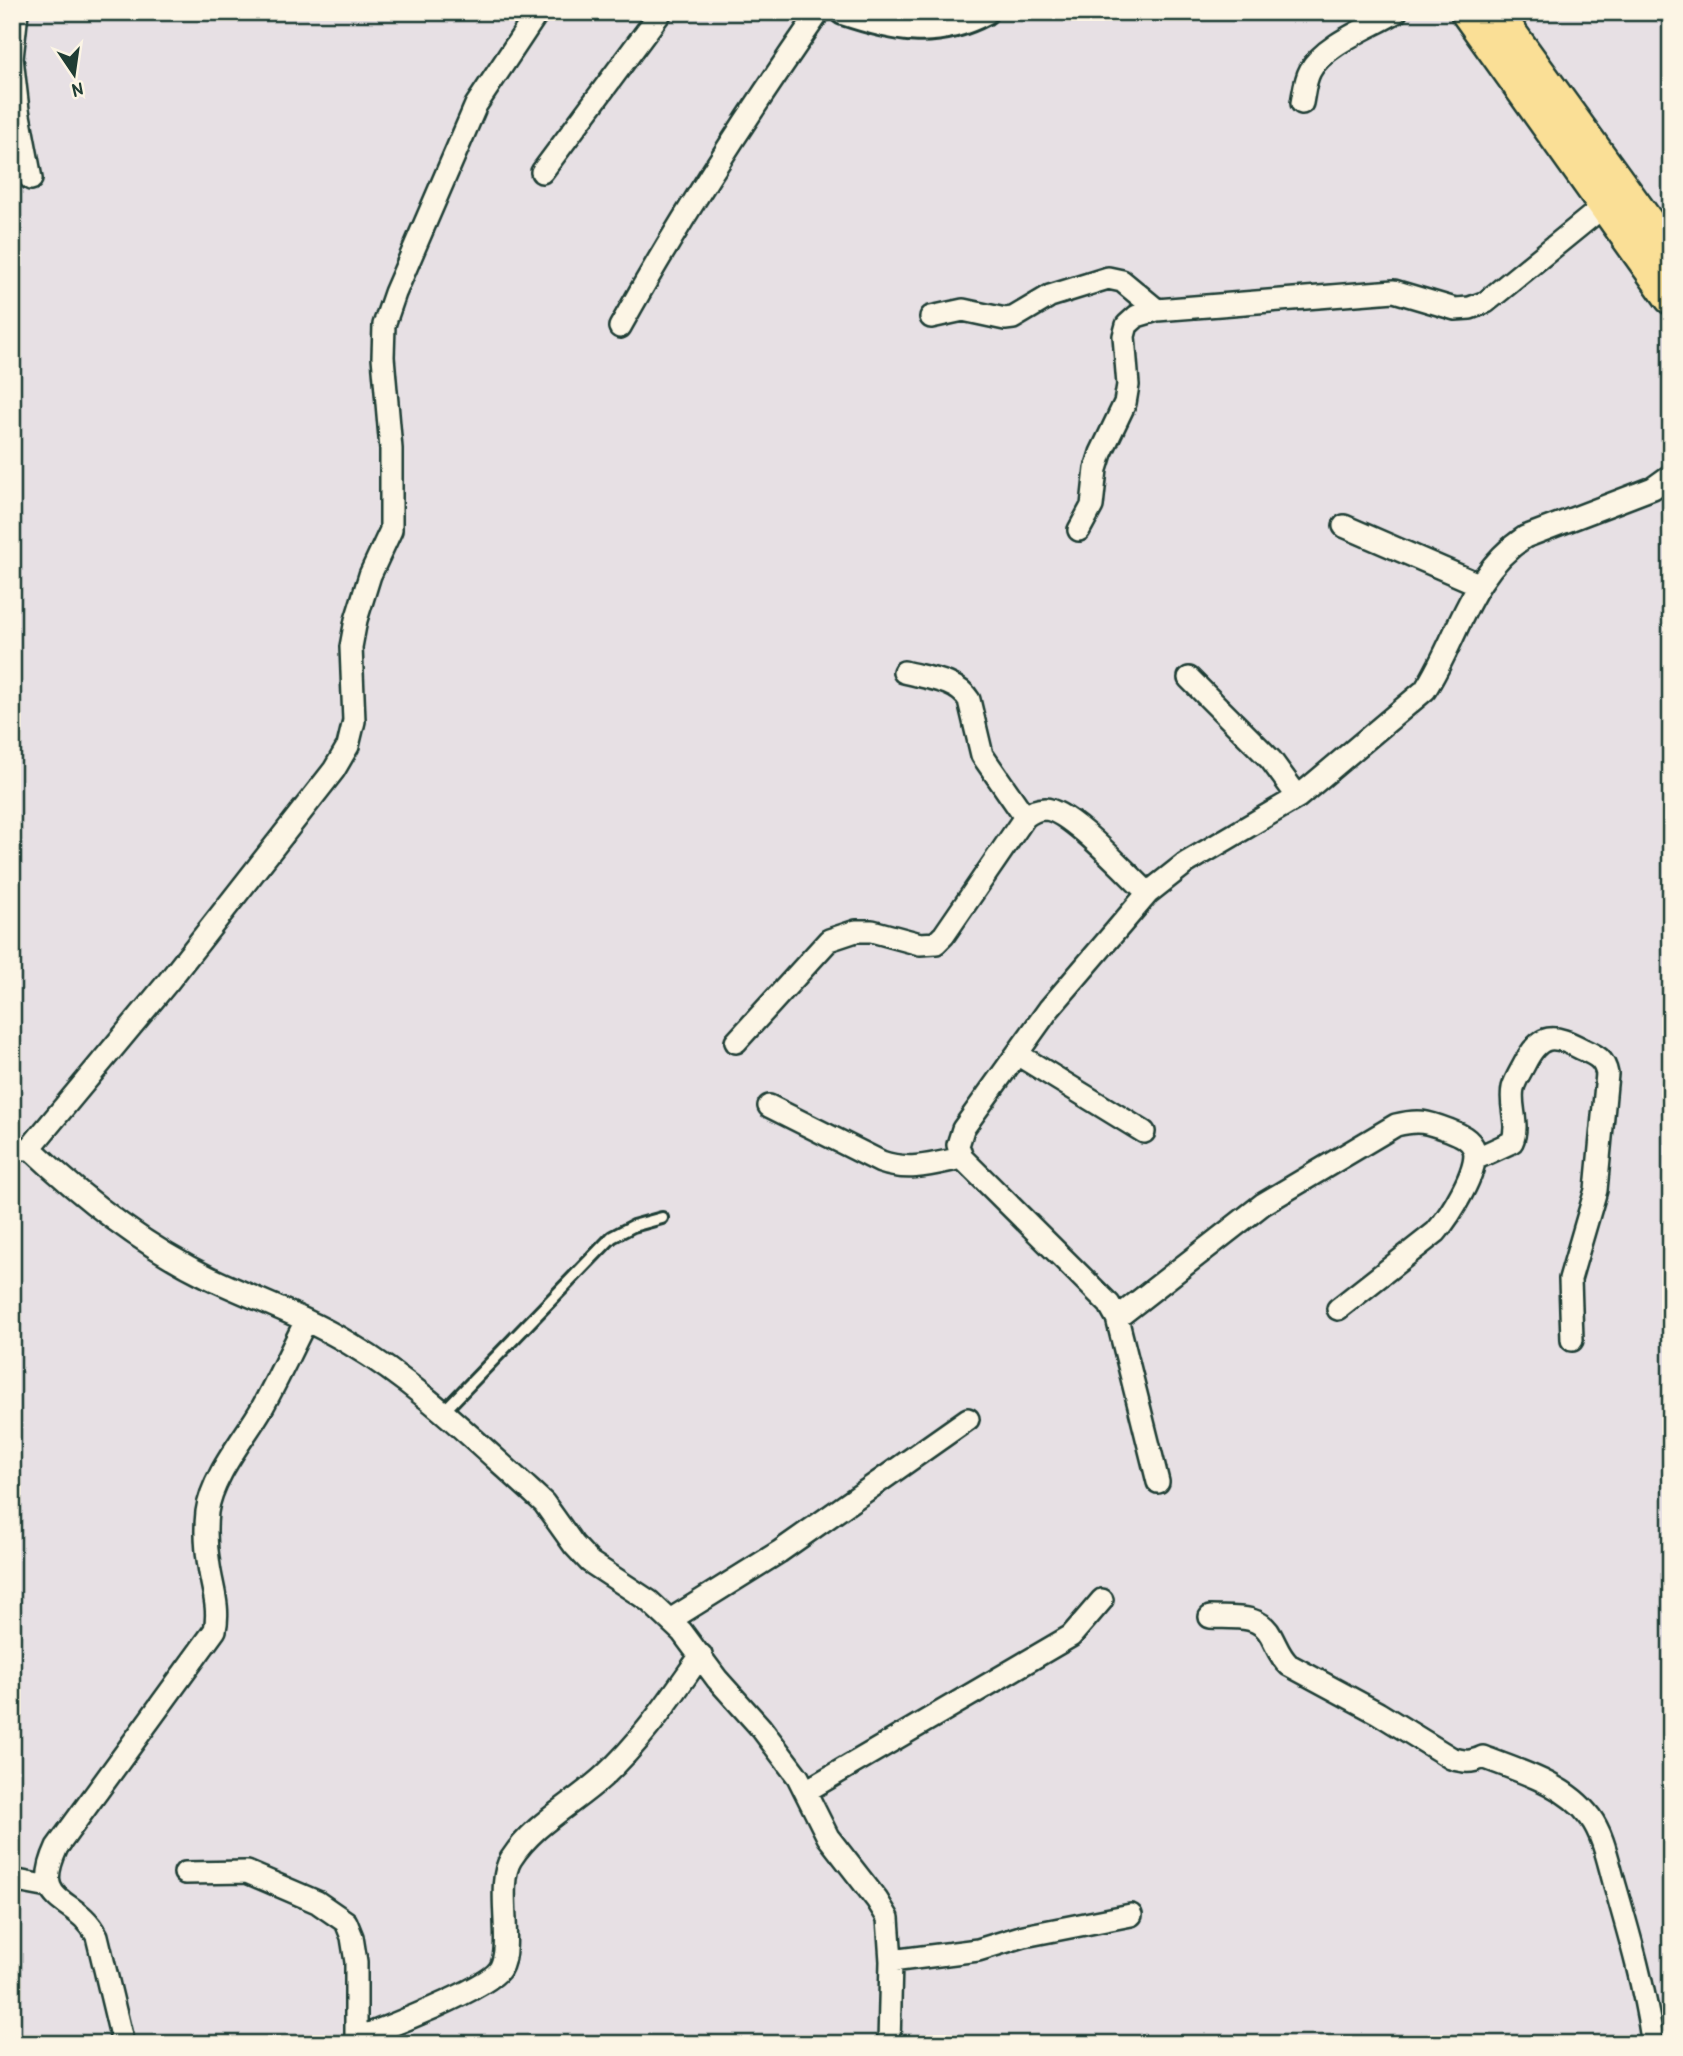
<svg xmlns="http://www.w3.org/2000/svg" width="1683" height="2056" font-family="'Patrick Hand',sans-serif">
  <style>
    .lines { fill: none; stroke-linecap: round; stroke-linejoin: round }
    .service-casing { stroke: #1f3d34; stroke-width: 16 }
    .minor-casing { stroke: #1f3d34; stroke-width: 26 }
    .tertiary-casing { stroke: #1f3d34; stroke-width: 30 }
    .primary-casing { stroke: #1f3d34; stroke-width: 37 }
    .service { stroke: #fcf5e5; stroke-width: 10 }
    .minor { stroke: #fcf5e5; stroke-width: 21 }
    .tertiary { stroke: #fcf5e5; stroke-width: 24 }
    .primary { stroke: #fadf96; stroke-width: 32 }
  </style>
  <rect width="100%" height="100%" fill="#e7e0e4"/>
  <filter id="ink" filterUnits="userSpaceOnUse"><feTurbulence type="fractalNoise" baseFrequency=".0143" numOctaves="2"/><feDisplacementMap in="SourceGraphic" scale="14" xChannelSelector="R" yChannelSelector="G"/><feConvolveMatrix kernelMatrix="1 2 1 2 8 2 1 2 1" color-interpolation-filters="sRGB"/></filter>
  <g filter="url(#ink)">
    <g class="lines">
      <defs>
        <path id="service" d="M 444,1411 L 612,1237 L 633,1226 L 662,1218"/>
        <path id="minor" d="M 17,12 L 12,58 L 18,110 L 31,179
          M 1302,103 C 1304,93 1305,80 1310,71 C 1323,45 1371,27 1396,12
          M 542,172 L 661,12
          M 931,317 L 963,310 L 1005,319 L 1013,318 L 1050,296 L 1108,278 L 1122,281 L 1157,310
          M 620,327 C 680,219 748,114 819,12
          M 1344,526 L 1478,584
          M 1079,530 L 1092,506 L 1096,469 L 1101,453 L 1125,403 L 1128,385 L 1124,336 L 1127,325 L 1137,316 L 1157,310 L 1394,291 L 1455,309 L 1470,308 L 1486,302 L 1605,205
          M 904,672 C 926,678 957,680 969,700 L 982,755 L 1025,817
          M 1189,678 L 1271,760 L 1298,797
          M 736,1042 L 829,940 L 856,931 L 872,931 L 920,944 L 936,943 L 944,935 L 1025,817 C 1031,812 1037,809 1045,809 C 1070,810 1128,875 1148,893
          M 1017,1054 L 1144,1132
          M 769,1106 L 881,1162 C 909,1172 933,1164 962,1158
          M 30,1148 C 84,1199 143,1246 210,1278 C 257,1300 306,1317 350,1344 C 418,1384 473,1439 531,1491 L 544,1503 L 574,1545 L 590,1562 L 649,1601 L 682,1632 L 717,1679 L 761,1728 L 798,1777 L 828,1837 L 877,1900 L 888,1918 L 891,1961 L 889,2044
          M 12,1151 L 30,1148 L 168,982 L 334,770 L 348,746 L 354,721 L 351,647 L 356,620 L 370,575 L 391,530 L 391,449 L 383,357 L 384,325 L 395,293 L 476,105 L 538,12
          M 1475,1159 L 1512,1142 C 1520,1124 1509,1106 1513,1088 C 1515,1080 1521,1071 1525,1063 C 1540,1033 1554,1034 1582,1049 C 1595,1055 1604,1058 1607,1074 L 1596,1190 L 1570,1279 L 1572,1340
          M 1117,1318 L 1263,1204 L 1396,1125 C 1419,1119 1427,1122 1449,1130 C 1459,1134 1470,1138 1474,1149 C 1480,1169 1449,1217 1436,1232 L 1338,1309
          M 1158,1482 L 1117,1318 L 1109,1304 L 962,1158 L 958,1145 L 963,1129 L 1049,1009 L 1148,893 L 1186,863 L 1298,797 L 1425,690 C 1459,637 1469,574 1525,537 L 1653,488 L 1671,475
          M 1210,1617 C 1232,1618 1259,1613 1271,1636 C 1277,1647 1280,1657 1289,1665 L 1378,1713 L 1451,1758 C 1464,1762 1471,1763 1483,1757 C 1519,1771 1566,1784 1590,1817 C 1603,1834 1608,1861 1614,1882 C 1629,1934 1644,1985 1652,2039 L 1655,2044
          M 670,1620 L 779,1552 L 968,1419
          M 806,1791 L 1071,1636 L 1102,1600
          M 185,1873 L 247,1872 L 317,1902 L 346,1922 L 352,1937 L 356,1962 L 356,2044
          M 12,1880 L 49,1887
          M 891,1961 L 978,1950 L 1024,1936 L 1131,1915
          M 358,2038 C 383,2029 487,1989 500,1969 C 514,1945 495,1884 511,1859 C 534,1823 574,1804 605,1775 C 643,1740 671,1697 701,1655
          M 123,2044 L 97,1936 C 77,1895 29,1908 57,1847 L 215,1630 C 220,1607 212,1588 209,1566 C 206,1548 205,1530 207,1512 C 212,1476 244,1439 262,1408 C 278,1379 291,1350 306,1321"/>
        <path id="tertiary" d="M 843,12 C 894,29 935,39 985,12"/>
        <path id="primary" d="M 1467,12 L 1671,298
          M 1495,12 L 1671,255"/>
      </defs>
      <use href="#service" class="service-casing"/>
      <use href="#minor" class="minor-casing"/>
      <use href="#tertiary" class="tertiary-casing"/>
      <use href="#primary" class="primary-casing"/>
      <use href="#service" class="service"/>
      <use href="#minor" class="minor"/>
      <use href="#tertiary" class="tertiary"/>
      <use href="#primary" class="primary"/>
    </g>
  </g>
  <rect width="1683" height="2056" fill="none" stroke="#fcf5e5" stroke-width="42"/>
  <rect x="21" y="21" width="1641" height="2014" fill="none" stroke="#1f3d34" stroke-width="2.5" filter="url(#ink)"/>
  <g transform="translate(74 74) rotate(167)" stroke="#fcf5e5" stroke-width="5" paint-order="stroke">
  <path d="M0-5L12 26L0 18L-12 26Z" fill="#1f3d34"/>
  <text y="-10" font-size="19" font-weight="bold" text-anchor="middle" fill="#1f3d34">N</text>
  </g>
</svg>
